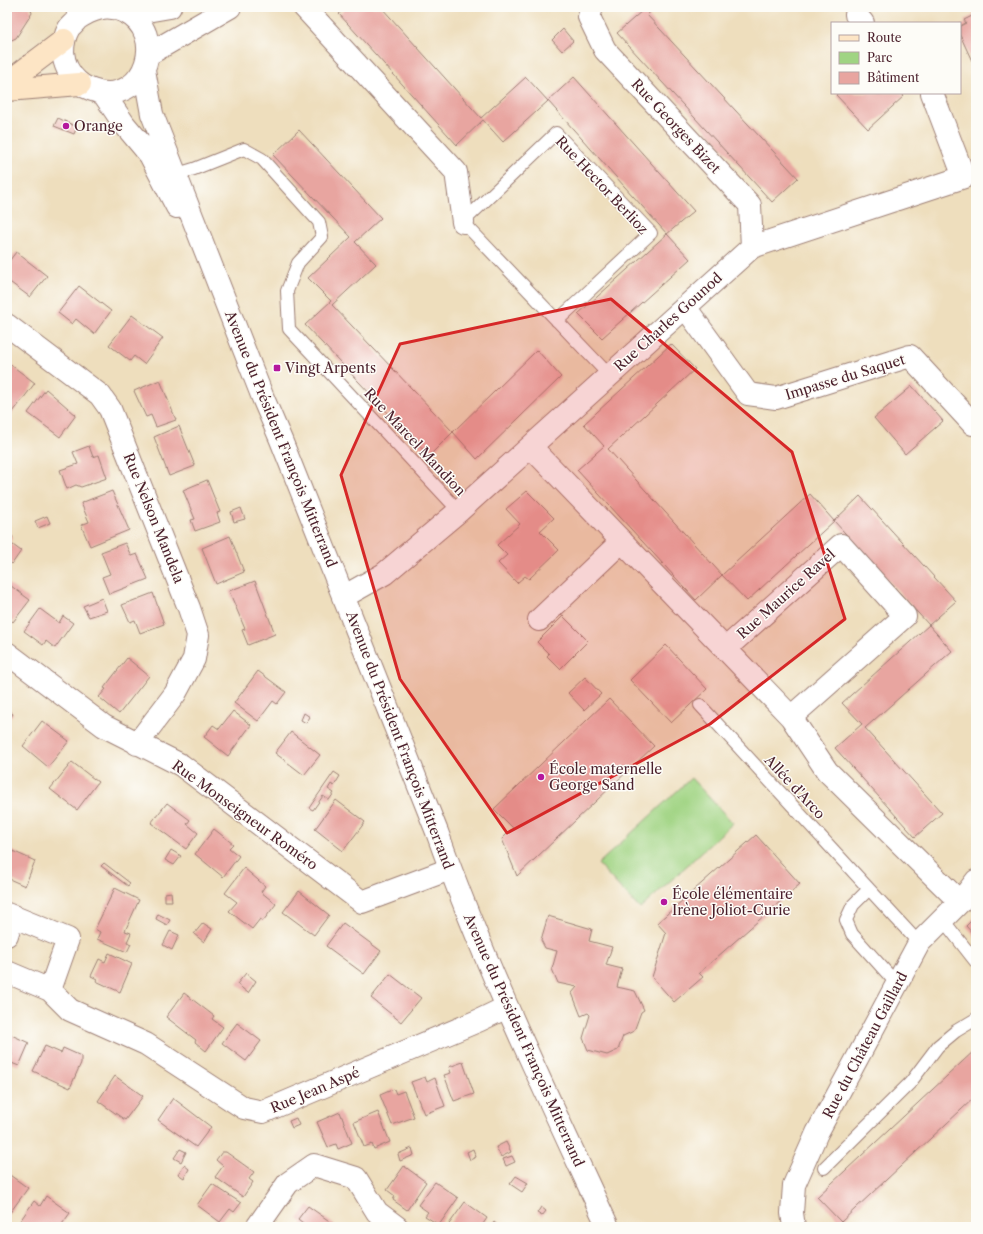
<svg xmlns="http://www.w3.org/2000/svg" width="983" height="1234" font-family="'Libre Caslon Text',serif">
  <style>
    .green { fill: #a0d483; stroke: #757a57 }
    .building { fill: #e8a5a0 }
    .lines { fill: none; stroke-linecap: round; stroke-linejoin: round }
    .service-casing { stroke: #9c7e74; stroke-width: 14 }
    .minor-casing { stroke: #9c7e74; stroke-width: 24 }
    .tertiary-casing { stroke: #9c7e74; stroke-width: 24 }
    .secondary-casing { stroke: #9c7e74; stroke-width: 24 }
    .service { stroke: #fff; stroke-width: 12 }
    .minor { stroke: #fff; stroke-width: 22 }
    .tertiary { stroke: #fff; stroke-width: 22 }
    .secondary { stroke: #fde5c5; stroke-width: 22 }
    .marked { fill: #d62828; fill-opacity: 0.2; stroke: #d62828; stroke-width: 3; stroke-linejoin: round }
    .poi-dot { fill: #b5179e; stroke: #fdfcf7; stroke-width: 1.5 }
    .labels { text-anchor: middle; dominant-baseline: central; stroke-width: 3; stroke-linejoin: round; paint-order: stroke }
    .poi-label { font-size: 14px; fill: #4a1f2b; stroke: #fdfcf7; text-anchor: start }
    .street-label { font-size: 14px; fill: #4a1f2b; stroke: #fdfcf7 }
  </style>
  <rect width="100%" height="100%" fill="#fdfcf7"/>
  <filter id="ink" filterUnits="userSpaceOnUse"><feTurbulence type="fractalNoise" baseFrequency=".025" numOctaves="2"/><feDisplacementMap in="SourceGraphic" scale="8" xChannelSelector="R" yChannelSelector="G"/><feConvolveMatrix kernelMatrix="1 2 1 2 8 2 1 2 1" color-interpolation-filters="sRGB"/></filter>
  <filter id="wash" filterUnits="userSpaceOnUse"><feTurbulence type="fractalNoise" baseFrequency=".012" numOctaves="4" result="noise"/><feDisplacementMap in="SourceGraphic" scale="16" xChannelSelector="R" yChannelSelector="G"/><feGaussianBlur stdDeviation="0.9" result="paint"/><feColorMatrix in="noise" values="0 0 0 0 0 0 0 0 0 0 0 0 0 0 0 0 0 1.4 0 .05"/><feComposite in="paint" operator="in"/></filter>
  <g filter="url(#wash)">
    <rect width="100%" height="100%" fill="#eedebd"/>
    <path class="green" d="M 691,778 L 733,823 L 640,909 L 598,864 Z"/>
    <g id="blocks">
      <path class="building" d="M 7,7 L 30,7 L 32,13 L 16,38 L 7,42 Z
        M 347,7 L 381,7 L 481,118 L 526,77 L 548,101 L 503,142 L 483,120 L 457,145 L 339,14 Z
        M 640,7 L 656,7 L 647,15 L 798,178 L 772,202 L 617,33 L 643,10 Z
        M 976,8 L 976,60 L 972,61 L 960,35 L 960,26 L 966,23 L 964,20 L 974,15 L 972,10 Z
        M 563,29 L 573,41 L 562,51 L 552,40 Z
        M 574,77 L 694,211 L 667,234 L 690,259 L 602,338 L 578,314 L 667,234 L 548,101 Z
        M 838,93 L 901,93 L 904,96 L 868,129 L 836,95 Z
        M 58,118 L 77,127 L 74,134 L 54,126 Z
        M 299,130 L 381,218 L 355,242 L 376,264 L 332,305 L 453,432 L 429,456 L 305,325 L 331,301 L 308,278 L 351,237 L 273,155 Z
        M 16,252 L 47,276 L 30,297 L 7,280 L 7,264 Z
        M 79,286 L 111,311 L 94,334 L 76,319 L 72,324 L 58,313 Z
        M 132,315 L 163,338 L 144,364 L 134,356 L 130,361 L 109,345 Z
        M 671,344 L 695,369 L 608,449 L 722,575 L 810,494 L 834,521 L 747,601 L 722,575 L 696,600 L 577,470 L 604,446 L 584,424 Z
        M 537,350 L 561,377 L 477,459 L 453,432 Z
        M 11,365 L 35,383 L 10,416 L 7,414 L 7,370 Z
        M 160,380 L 176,420 L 156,427 L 151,415 L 146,417 L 134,391 Z
        M 912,386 L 943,421 L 905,454 L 874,418 Z
        M 46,389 L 76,415 L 60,437 L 28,413 Z
        M 179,426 L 195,466 L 169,476 L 154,437 Z
        M 89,446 L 93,457 L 99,455 L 107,478 L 81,487 L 76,485 L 67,489 L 60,470 L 78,464 L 73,452 Z
        M 207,480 L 220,512 L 217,513 L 220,522 L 195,531 L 191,520 L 195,519 L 183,490 Z
        M 112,491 L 129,530 L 90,546 L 81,525 L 89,522 L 81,503 Z
        M 527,491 L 554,518 L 540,531 L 559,550 L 529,579 L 525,576 L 517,583 L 498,563 L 507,555 L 497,545 L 520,524 L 506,509 Z
        M 860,496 L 956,601 L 929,625 L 952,651 L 865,728 L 942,813 L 915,837 L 835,748 L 862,724 L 842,703 L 929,625 L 834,521 Z
        M 241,508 L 245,519 L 234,522 L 231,512 Z
        M 47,516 L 50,523 L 38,528 L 35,521 Z
        M 7,532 L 13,537 L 9,542 L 21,551 L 12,564 L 7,560 Z
        M 230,536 L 244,572 L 216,584 L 202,548 Z
        M 125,543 L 131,556 L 137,554 L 148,579 L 109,594 L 102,577 L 110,574 L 101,552 Z
        M 255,581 L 275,634 L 248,645 L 242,630 L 245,629 L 229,591 Z
        M 7,583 L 30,600 L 13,622 L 7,617 Z
        M 153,593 L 164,624 L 140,633 L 135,620 L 130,622 L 122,605 Z
        M 102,598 L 107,611 L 89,617 L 83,606 Z
        M 40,609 L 59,623 L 63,616 L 73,623 L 55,648 L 46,641 L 43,645 L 24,631 Z
        M 563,616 L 588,641 L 560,669 L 547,656 L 549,654 L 537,642 Z
        M 666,645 L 707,689 L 671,723 L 630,680 Z
        M 127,658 L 149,676 L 119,714 L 99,697 L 106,689 L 104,688 Z
        M 258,671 L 286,692 L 277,704 L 273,701 L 258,721 L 234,703 Z
        M 585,677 L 601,694 L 584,710 L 568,693 Z
        M 609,699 L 654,746 L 517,876 L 502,839 L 513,828 L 494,809 Z
        M 7,709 L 13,714 L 7,722 Z
        M 233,711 L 251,725 L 228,756 L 204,737 L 213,725 L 219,729 Z
        M 304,713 L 310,717 L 306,723 L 301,720 Z
        M 42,721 L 69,741 L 48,767 L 23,746 Z
        M 291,732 L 320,755 L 304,775 L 275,753 Z
        M 72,762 L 98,782 L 77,810 L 50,789 Z
        M 334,772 L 340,776 L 334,786 L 331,784 L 328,789 L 334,793 L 329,800 L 323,796 L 313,810 L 309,808 Z
        M 336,800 L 365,822 L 343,851 L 315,829 Z
        M 167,803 L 190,820 L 187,824 L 198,833 L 186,849 L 151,823 Z
        M 214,829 L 233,844 L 229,848 L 239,856 L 223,877 L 195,854 Z
        M 756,835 L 800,884 L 699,973 L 703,977 L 674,1002 L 652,977 L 666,933 L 657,923 Z
        M 8,849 L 35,861 L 25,886 L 7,878 L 7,852 Z
        M 171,850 L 181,856 L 174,865 L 165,860 Z
        M 104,863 L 130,883 L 128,886 L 101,866 Z
        M 244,868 L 265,886 L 261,892 L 276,904 L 263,921 L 260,919 L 252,929 L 229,911 L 237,902 L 225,893 Z
        M 115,888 L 139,900 L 125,931 L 131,933 L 127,942 L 131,944 L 127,952 L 97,939 L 100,932 L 95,929 Z
        M 299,891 L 329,915 L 314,935 L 283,912 Z
        M 171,892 L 172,901 L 165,901 L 165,893 Z
        M 158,914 L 170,920 L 167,925 L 156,919 Z
        M 548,916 L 592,929 L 589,941 L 612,947 L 606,965 L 622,969 L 617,987 L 635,991 L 644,1010 L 641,1012 L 634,1031 L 623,1036 L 618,1050 L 607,1055 L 588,1050 L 583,1038 L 590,1015 L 588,1013 L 581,1016 L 572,993 L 577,987 L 558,983 L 552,969 L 557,951 L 545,948 L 541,940 Z
        M 976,916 L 976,937 L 966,926 Z
        M 203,923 L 212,929 L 204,942 L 194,934 Z
        M 343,923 L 381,951 L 364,974 L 326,946 Z
        M 170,931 L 179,935 L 172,950 L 163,945 Z
        M 109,953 L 132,964 L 120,992 L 96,981 L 97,979 L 91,976 L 99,959 L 105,962 Z
        M 246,973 L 256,981 L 248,993 L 237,984 Z
        M 390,974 L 421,998 L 401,1022 L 371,998 Z
        M 184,993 L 214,1016 L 212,1019 L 223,1027 L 206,1051 L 195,1042 L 196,1040 L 166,1017 Z
        M 237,1023 L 261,1041 L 246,1061 L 222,1043 Z
        M 7,1033 L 29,1043 L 19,1066 L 9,1062 L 12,1054 L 7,1052 Z
        M 45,1046 L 61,1053 L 63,1048 L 81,1056 L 81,1063 L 70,1088 L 33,1071 Z
        M 976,1049 L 976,1096 L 841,1222 L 817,1197 Z
        M 463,1062 L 474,1094 L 454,1101 L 444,1075 L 451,1073 L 449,1067 Z
        M 115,1076 L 143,1096 L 125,1120 L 98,1101 Z
        M 425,1077 L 427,1082 L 435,1078 L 445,1106 L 424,1114 L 411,1082 Z
        M 394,1089 L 396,1094 L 404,1091 L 414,1117 L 392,1125 L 380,1095 Z
        M 173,1098 L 211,1127 L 196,1147 L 158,1120 Z
        M 340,1112 L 352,1143 L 338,1149 L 336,1144 L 328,1147 L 317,1122 Z
        M 378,1112 L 390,1142 L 374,1149 L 372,1144 L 364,1147 L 354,1122 Z
        M 296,1118 L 299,1125 L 292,1128 L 289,1121 Z
        M 506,1142 L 511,1152 L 501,1157 L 496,1147 Z
        M 412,1148 L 414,1155 L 400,1161 L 398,1154 Z
        M 180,1149 L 186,1152 L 181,1162 L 174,1158 Z
        M 473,1149 L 476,1157 L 470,1160 L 467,1152 Z
        M 222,1152 L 226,1152 L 254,1172 L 249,1179 L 253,1182 L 243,1197 L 215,1177 L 223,1166 L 216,1160 Z
        M 512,1156 L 515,1162 L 506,1166 L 503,1159 Z
        M 184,1165 L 189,1169 L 184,1178 L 178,1174 Z
        M 404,1166 L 426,1182 L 407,1210 L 393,1200 L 395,1196 L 387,1190 Z
        M 7,1173 L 28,1188 L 9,1214 L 7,1213 Z
        M 516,1176 L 528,1183 L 522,1192 L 510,1184 Z
        M 435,1182 L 458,1198 L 439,1225 L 425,1216 L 428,1212 L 418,1205 Z
        M 212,1184 L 241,1203 L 234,1212 L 230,1209 L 220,1222 L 197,1205 Z
        M 46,1196 L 70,1213 L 60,1227 L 27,1227 L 20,1221 L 34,1201 L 40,1206 Z
        M 465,1202 L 487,1218 L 481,1227 L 447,1227 Z
        M 308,1206 L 335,1225 L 333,1227 L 300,1227 L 303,1223 L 298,1219 Z
        M 541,1207 L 546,1211 L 542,1216 L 537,1213 Z
        M 494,1222 L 500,1227 L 490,1227 Z"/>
    </g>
  </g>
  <g filter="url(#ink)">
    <use href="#blocks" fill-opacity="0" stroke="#9c7e74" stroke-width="1"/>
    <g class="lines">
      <defs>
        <path id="service" d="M 177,174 L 194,169 L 244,149 L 262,159 L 319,222 L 322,237 L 298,263 L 287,291 L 289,329 L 459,511
          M 557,321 L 651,233 L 556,133 L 463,222 L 609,375
          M 700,705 L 869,889
          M 943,920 L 976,962
          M 897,984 L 852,934 L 846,920 L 853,905 L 869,889 L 919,943
          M 824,1168 L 910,1083 L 938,1046 L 956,1031 L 976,1019"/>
        <path id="minor" d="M 304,7 L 456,172 L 463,222
          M 592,7 L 589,17 L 605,50 L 750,205 L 752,247
          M 856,15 L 863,23
          M 685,307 L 748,394 L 776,398 L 910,356 L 973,424
          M 7,325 L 100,395 L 110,409 L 189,608 L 198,635 L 194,659 L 175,694 L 137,744
          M 531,447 L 791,717 L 827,771 L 960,902
          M 343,597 L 384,574 L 459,511 L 752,247 L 964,177 L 932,93
          M 539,620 L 622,541
          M 725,649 L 841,545 L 905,616 L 791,717
          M 7,653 L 104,726 L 181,765 L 362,902 L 450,869
          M 7,914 L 68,939 L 50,990 L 7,972
          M 7,935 L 13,916
          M 50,990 L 70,1010 L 146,1044 L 244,1108 L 263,1112 L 480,1020 L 507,1007
          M 257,1227 L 288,1183 L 314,1165 L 356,1178 L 377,1212 L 397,1227
          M 794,1227 L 792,1213 L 794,1185 L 817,1133 L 919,943 L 960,902 L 976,881"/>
        <path id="tertiary" d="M 129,14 L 170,7
          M 77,19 C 92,9 107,3 125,12 C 168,33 146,102 99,92 C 91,90 83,87 77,81 C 69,74 64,63 63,52 C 63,44 65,35 69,28 C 71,25 75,23 77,19 C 78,16 78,11 79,7
          M 149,54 L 230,7
          M 144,70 L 152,114 L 263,398 L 281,440 L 437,832 C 485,967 548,1097 608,1227
          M 103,93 L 124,124 L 150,155 L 177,207"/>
        <path id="secondary" d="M 7,83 L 64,40
          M 7,90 L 80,84"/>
      </defs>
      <use href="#service" class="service-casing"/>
      <use href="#minor" class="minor-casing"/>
      <use href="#tertiary" class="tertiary-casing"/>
      <use href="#secondary" class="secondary-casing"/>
      <use href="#service" class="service"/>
      <use href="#minor" class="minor"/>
      <use href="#tertiary" class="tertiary"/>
      <use href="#secondary" class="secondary"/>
    </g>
  </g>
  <path class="marked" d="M 611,299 L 792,452 L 845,619 L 710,724 L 507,833 L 400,679 L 341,475 L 400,344 Z"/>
  <g class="poi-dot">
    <circle cx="66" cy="126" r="4"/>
    <rect x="273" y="364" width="8" height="8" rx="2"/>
    <circle cx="541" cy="777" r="4"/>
    <circle cx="664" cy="902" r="4"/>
  </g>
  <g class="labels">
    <g class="poi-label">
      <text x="74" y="126">Orange</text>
      <text x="285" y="368">Vingt Arpents</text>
      <text x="549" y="769">École maternelle<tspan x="549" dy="16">George Sand</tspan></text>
      <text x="672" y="894">École élémentaire<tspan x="672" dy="16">Irène Joliot-Curie</tspan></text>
    </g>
    <g class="street-label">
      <text transform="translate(676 126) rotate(47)">Rue Georges Bizet</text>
      <text transform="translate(602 185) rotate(47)">Rue Hector Berlioz</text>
      <text transform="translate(668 322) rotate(-42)">Rue Charles Gounod</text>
      <text transform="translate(845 377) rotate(-17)">Impasse du Saquet</text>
      <text transform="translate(281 439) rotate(68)">Avenue du Président François Mitterrand</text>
      <text transform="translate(415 442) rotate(47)">Rue Marcel Mandion</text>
      <text transform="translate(154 518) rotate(68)">Rue Nelson Mandela</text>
      <text transform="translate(786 594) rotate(-42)">Rue Maurice Ravel</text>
      <text transform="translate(400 740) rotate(69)">Avenue du Président François Mitterrand</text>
      <text transform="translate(795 787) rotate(47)">Allée d'Arco</text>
      <text transform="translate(245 815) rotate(36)">Rue Monseigneur Roméro</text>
      <text transform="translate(524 1040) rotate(66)">Avenue du Président François Mitterrand</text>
      <text transform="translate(865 1045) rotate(-62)">Rue du Château Gaillard</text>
      <text transform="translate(315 1090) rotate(-23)">Rue Jean Aspé</text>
    </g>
  </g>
  <rect width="983" height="1234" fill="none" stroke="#fdfcf7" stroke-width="24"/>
  <rect x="831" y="22" width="130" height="72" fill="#fdfcf7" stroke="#b5a4a5"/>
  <rect x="839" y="35" width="20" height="6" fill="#fde5c5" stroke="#b5a4a5"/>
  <text x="867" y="42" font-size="12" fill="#4a1f2b">Route</text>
  <rect x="839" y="52" width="20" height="12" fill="#a0d483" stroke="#b5a4a5"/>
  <text x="867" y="62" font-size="12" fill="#4a1f2b">Parc</text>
  <rect x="839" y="72" width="20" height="12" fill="#e8a5a0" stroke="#b5a4a5"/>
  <text x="867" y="82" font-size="12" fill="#4a1f2b">Bâtiment</text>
</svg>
